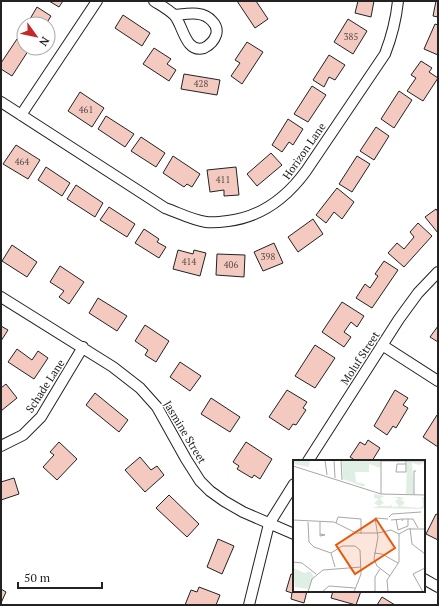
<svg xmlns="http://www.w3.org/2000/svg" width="439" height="606" font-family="'PT Serif',serif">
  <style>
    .building { fill: #f3c9c0; stroke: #222 }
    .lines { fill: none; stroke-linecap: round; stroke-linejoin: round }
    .minor-casing { stroke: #222; stroke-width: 12 }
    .minor { stroke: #fff; stroke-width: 10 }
    .labels { text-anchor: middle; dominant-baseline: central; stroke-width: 3; stroke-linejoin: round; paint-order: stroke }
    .number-label { font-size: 9px; fill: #564c4a }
    .street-label { font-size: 11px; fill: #222; stroke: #fff }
    .inset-road { fill: none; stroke: #a7a7a7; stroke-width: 1 }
    .view { fill: #e8590c; fill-opacity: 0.15; stroke: #e8590c; stroke-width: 2 }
    .inset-edge { fill: none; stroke: #222; stroke-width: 2 }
  </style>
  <rect width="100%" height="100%" fill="#fff"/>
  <path class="building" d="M 49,1 L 63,1 L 59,7 Z
    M 237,1 L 256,1 L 268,19 L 255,28 Z
    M 358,1 L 374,1 L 371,17 L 355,13 Z
    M 436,1 L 438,1 L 438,17 L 433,16 Z
    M 37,7 L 51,16 L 46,24 L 27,24 Z
    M 123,15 L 150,33 L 142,46 L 115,28 Z
    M 348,19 L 367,31 L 353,54 L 334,42 Z
    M 435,24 L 438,25 L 438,55 L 424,49 Z
    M 17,39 L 24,44 L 24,48 L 30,48 L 12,76 L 1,69 L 1,63 Z
    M 247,42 L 263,52 L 242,84 L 231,76 L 240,63 L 235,60 Z
    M 154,48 L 171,59 L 167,64 L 176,70 L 169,81 L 143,64 Z
    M 329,55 L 345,65 L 335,80 L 329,77 L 324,87 L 313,80 Z
    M 421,61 L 432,68 L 429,72 L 438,78 L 423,101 L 407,91 L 416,78 L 411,75 Z
    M 184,74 L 220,80 L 217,95 L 181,89 Z
    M 312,86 L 326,95 L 308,122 L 294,114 Z
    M 399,91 L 412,100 L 394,128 L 381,119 Z
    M 80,92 L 104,108 L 92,127 L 68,111 Z
    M 106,116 L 134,134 L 125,147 L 98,129 Z
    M 288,119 L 303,129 L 293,145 L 289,142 L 282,152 L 272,145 Z
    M 376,127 L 389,136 L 374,160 L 360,151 Z
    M 141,137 L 165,153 L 156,167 L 131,151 Z
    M 16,145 L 40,160 L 28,179 L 3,164 Z
    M 271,153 L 282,165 L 257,186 L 247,174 Z
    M 173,156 L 200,174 L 192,187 L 187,184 L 184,187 L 163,173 Z
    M 357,156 L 370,164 L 352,192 L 339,184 Z
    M 46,167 L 70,183 L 62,196 L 38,180 Z
    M 236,167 L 239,195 L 224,196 L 224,190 L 210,192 L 207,170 Z
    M 76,185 L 103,203 L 95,217 L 67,199 Z
    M 337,188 L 354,202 L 342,219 L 334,212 L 326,223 L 316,215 Z
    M 109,207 L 135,224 L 127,237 L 100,220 Z
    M 436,209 L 438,212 L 438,233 L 425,217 Z
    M 313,219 L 323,234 L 298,252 L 288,237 Z
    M 418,223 L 432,236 L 404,267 L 388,253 L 397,243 L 404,249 L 414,237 L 410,232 Z
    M 144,229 L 159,239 L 157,242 L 166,247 L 159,258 L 135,243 Z
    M 274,243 L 283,263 L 263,271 L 254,252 Z
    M 12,245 L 37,262 L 27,277 L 2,261 Z
    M 178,250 L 193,254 L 194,250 L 206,253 L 200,276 L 173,269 Z
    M 217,254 L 245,255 L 244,277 L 216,275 Z
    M 384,261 L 398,270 L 372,308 L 356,298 L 365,284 L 370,288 L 378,276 L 375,274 Z
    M 60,266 L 84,282 L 69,304 L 59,297 L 64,291 L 50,282 Z
    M 98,298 L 127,316 L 117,331 L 89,313 Z
    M 342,302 L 364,316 L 357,327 L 351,322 L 344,332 L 351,337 L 344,347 L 322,332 Z
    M 145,325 L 169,341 L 156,362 L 145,355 L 148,350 L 135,341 Z
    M 1,326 L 8,330 L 1,341 Z
    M 438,326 L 438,342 L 430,337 Z
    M 315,345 L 335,358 L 315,388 L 295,376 Z
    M 17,349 L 32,360 L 38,351 L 48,358 L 34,379 L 8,362 Z
    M 180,362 L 201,376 L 190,391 L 170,377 Z
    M 6,384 L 17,398 L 1,411 L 1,388 Z
    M 287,390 L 307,402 L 303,408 L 306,410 L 296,425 L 293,424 L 289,430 L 269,417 Z
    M 395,390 L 408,398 L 403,405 L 408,408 L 396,428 L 393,426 L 387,435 L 374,426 Z
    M 95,393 L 128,420 L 119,432 L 86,405 Z
    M 211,398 L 240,417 L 230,432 L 201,414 Z
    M 437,415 L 438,416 L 438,447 L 423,437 Z
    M 368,440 L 380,448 L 372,461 L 356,461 L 350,457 L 360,442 L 365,445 Z
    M 59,442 L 77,459 L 57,480 L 43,467 L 54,455 L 50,452 Z
    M 246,442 L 272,459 L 260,479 L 254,475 L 252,478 L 237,469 L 239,466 L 233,462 Z
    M 140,457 L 151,470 L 157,466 L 164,475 L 145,492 L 125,470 Z
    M 14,478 L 19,494 L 1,500 L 1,482 Z
    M 169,495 L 199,524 L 187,537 L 156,508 Z
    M 436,514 L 438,515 L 438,540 L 426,534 Z
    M 218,539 L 234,546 L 222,574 L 207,567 Z
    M 291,574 L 294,575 L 294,591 L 307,591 L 304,603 L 291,599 L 292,593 L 286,591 Z
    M 199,587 L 220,595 L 216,605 L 185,605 L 191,590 L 197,592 Z
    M 1,589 L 6,592 L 1,603 Z
    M 333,591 L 361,591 L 356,605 L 331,598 Z
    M 382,597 L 395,605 L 377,605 Z"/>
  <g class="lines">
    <defs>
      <path id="minor" d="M 154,1 C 160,5 168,9 174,15 C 183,24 185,54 204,48 C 210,45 214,41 216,35 C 218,29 216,25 212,21 C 203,10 186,14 175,15
        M 1,102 L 165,208 C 179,213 192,220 206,222 C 213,223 221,222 228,221 C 261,217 287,197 306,171 L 385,54 C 392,36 396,20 398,1
        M 21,115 L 97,1
        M 1,297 L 113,367 L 140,388 L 157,407 L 186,459 L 200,481 L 210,491 L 224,501 L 243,512 L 294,534
        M 382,345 L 438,381
        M 1,446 L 23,435 L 41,417 L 83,347
        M 308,461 L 399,319 L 418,293 L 438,272
        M 424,579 L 438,587
        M 249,605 L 269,524 L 294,484"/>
    </defs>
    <use href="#minor" class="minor-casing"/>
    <use href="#minor" class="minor"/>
  </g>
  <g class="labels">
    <g class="number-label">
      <text x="351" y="37">385</text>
      <text x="201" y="84">428</text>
      <text x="86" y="110">461</text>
      <text x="22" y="162">464</text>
      <text x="223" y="180">411</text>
      <text x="268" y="257">398</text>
      <text x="189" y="262">414</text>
      <text x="231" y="265">406</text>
    </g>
    <g class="street-label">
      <text transform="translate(304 151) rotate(-55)">Horizon Lane</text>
      <text transform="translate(360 358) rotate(-57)">Moluf Street</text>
      <text transform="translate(45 386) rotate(-57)">Schade Lane</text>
      <text transform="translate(185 432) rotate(59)">Jasmine Street</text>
    </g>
  </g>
  <g transform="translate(293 460)">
    <rect width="132" height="132" fill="#fff"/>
    <path d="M 0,0 L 17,0 L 16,7 L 0,4 ZM 49,0 L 94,0 L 89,0 L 87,8 L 76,4 L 76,12 L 62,12 L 63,22 L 72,24 L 71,27 L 50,19 ZM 114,2 L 132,2 L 126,5 L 119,3 L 121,34 L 113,34 ZM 81,34 L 91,36 L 87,39 L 91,43 L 86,46 L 97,46 L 98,44 L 99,47 L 106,46 L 102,41 L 106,39 L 101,37 L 107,37 L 111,38 L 107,40 L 111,41 L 111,44 L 107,46 L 126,48 L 130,46 L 129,37 L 131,37 L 132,48 L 126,49 L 79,48 L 86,46 L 81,43 L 86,39 L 81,38 ZM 0,108 L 12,113 L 16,111 L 21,116 L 15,129 L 2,127 Z" fill="#e0efe3"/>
    <path class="inset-road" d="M 32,0 L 34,15M 41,0 L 42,18M 48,0 L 49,20M 113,1 L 113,12 L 103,12 L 104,4 L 113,4M 0,6 L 88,34 L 132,35M 88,34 L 88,1 L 132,1M 121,35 L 121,11 L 123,11M 96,57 L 99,54 L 128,52M 95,59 L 82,58 L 85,77 L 81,99 L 84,106 L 97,116M 103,59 L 105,70 L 115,66 L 115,59M 0,60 L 41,62 L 63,73 L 85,73 L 98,70 L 106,74M 98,60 L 110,59M 109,61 L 110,59 L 120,59 L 125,68M 15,62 L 16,82 L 21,87 L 38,93 L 42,107M 27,62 L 27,76 L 32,75 L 27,74M 43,63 L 45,57 L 68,59 L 68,74M 117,68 L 119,84 L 132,94M 106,74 L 115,69 L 132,69M 0,86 L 0,102M 38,93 L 49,86 L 62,86 L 67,90 L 68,114 L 61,132M 81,93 L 89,94 L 105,103M 0,102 L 9,103 L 23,114M 15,132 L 19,119 L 30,110 L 68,107M 29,132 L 36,126 L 62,128M 82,132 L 82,117 L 87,109M 95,132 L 94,120 L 106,102 L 106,74M 130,132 L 120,114 L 132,108"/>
    <path class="view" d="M 83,59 L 102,88 L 62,114 L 43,85 Z"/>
    <rect width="132" height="132" class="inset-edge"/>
  </g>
  <rect width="439" height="606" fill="none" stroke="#222222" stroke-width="4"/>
  <g transform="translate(36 36) rotate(123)"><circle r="19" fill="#ffffff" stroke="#a7a7a7"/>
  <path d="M0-3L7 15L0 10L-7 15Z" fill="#c62828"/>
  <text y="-6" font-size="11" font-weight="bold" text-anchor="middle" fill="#222222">N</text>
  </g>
  <path d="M18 582v6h84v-6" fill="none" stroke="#222222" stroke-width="2"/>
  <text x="24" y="582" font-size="12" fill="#222222" stroke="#ffffff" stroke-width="3" paint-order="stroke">50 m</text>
</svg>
